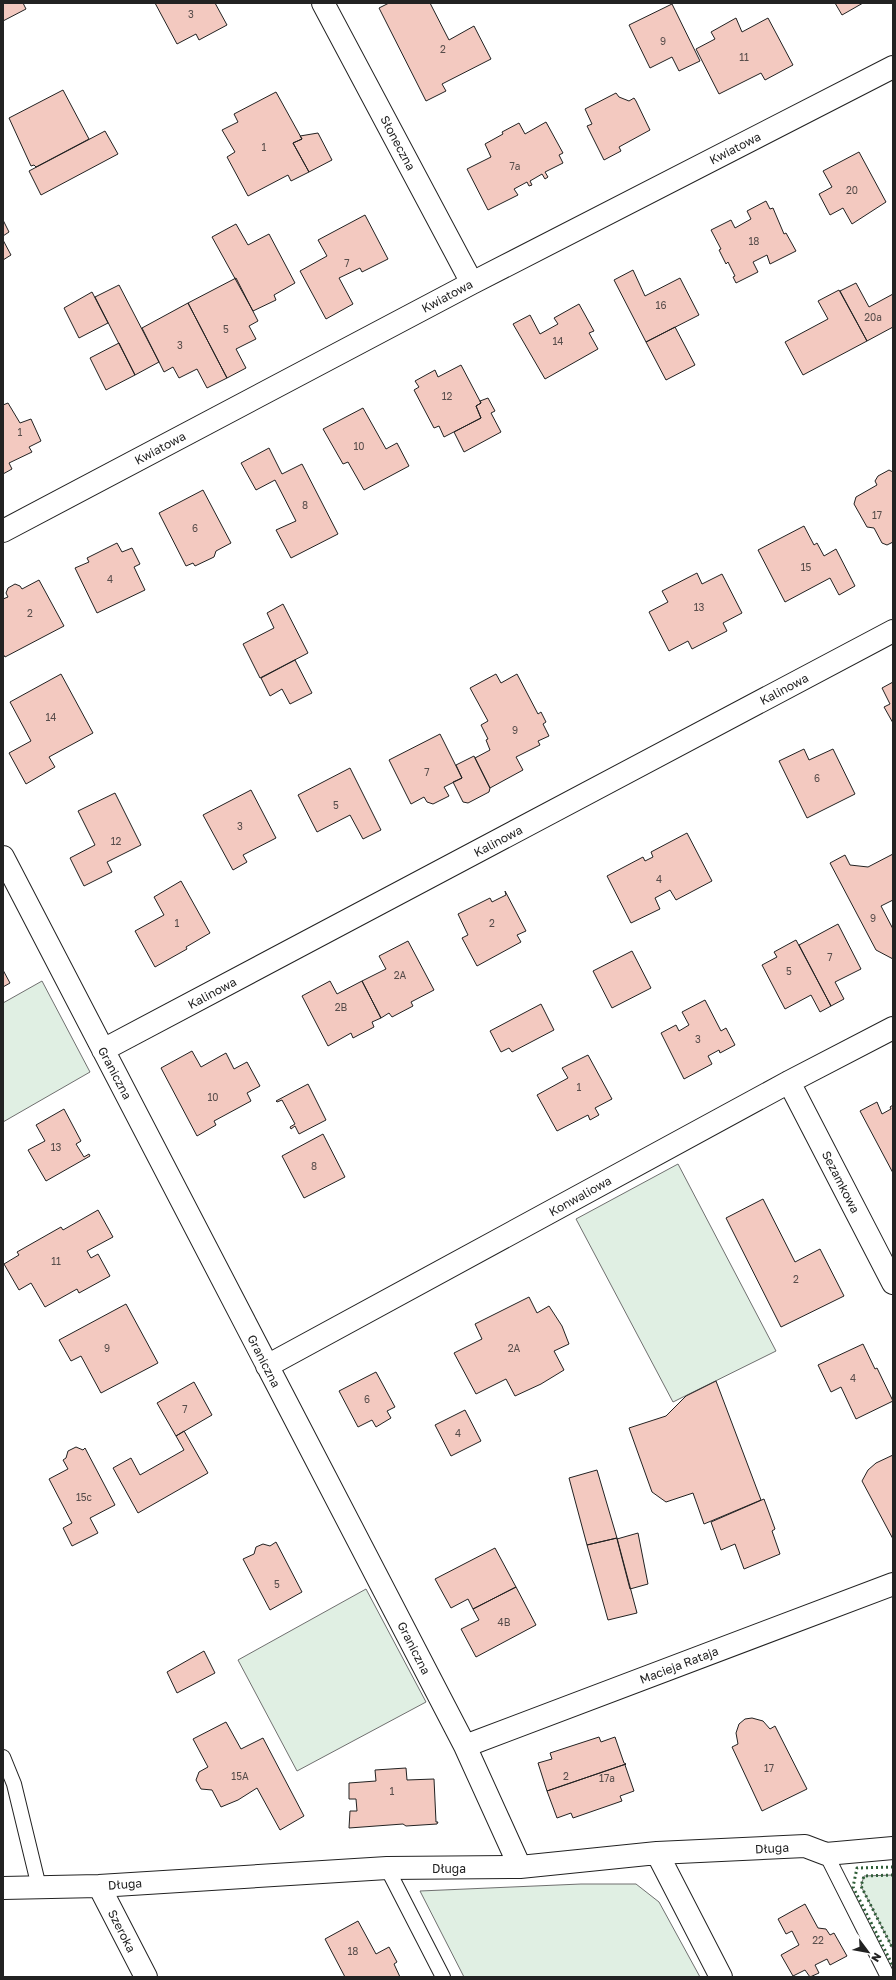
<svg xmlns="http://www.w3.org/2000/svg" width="896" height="1980" font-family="'Golos Text',sans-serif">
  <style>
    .green { fill: #e0efe3; stroke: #6f6f6f }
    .building { fill: #f3c9c0; stroke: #222 }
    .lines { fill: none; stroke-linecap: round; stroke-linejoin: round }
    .service-casing { stroke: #222; stroke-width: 16 }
    .minor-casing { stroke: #222; stroke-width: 24 }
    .service { stroke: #fff; stroke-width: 14 }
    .minor { stroke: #fff; stroke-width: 22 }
    .hedge { stroke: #2f5e38; stroke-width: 3; stroke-dasharray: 2 3; stroke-linecap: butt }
    .labels { text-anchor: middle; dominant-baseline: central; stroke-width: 3; stroke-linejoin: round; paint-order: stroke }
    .number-label { font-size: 10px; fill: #564c4a }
    .street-label { font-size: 12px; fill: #222; stroke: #fff }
  </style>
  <rect width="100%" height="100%" fill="#fff"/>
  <path class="green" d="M 42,981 L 90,1072 L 3,1122 L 3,1003 Z
    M 678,1164 L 776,1351 L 673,1402 L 576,1219 Z
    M 366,1589 L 426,1702 L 297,1771 L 238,1660 Z
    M 893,1875 L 893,1949 L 861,1886 L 864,1876 Z
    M 581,1884 L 636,1884 L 659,1902 L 700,1977 L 464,1977 L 420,1891 Z"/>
  <path class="building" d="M 3,3 L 23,3 L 26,9 L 3,21 Z
    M 155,3 L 215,3 L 227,25 L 199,40 L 196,34 L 177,44 Z
    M 389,3 L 430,3 L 449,40 L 474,26 L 491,59 L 442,84 L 446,91 L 426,101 L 379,8 Z
    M 835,3 L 863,3 L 842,15 Z
    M 672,4 L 700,61 L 679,71 L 672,57 L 650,68 L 629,25 Z
    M 736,18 L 742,32 L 768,18 L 793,65 L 765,80 L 761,73 L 719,94 L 696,49 L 715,39 L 711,32 Z
    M 63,90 L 89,139 L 36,167 L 34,165 L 31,166 L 9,118 Z
    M 276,92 L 302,139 L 293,143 L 309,172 L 291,181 L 288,175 L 248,196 L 227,157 L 235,152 L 222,130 L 238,122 L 234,114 Z
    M 616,93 L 619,97 L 629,101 L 634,98 L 636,101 L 650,130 L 619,147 L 621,151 L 604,160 L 587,126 L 592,124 L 585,109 Z
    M 546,122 L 563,153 L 559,155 L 563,163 L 545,172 L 548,177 L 545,179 L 542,174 L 530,181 L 532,185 L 529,186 L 527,182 L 514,189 L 518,195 L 488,210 L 467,169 L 491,157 L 485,144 L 503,134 L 502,132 L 519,123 L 525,134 Z
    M 105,131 L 118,154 L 41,195 L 29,171 Z
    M 318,133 L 332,160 L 309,172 L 293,143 L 302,139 L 300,136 Z
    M 859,152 L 886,202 L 852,224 L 843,208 L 830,215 L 819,194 L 832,187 L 823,171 Z
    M 766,201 L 770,209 L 773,208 L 784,234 L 786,233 L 796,251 L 770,264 L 767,255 L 753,262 L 758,272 L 736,283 L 733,277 L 735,276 L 728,262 L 726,264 L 719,250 L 721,249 L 711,230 L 731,220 L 735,228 L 751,219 L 747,211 Z
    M 365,215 L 388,259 L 362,272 L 360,268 L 339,278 L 353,304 L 326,319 L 300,271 L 327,256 L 318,240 Z
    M 3,220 L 9,232 L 3,236 Z
    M 236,224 L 248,245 L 269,234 L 295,283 L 274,295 L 276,300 L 253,311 L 212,237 Z
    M 3,240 L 11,255 L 3,260 Z
    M 633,270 L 645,296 L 680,278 L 699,315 L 646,342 L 614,280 Z
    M 236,278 L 258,321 L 249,326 L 256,339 L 236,349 L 246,368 L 227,378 L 188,303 Z
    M 856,283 L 869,307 L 893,294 L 893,327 L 867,341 L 840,291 Z
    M 119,285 L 159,362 L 135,375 L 95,297 Z
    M 839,290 L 867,341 L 803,375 L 785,342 L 828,319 L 818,301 Z
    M 92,292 L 108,323 L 79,338 L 64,308 Z
    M 188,303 L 227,378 L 207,388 L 197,369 L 179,378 L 173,367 L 164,372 L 142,328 Z
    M 579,304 L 594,331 L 589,333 L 598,349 L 545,379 L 513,324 L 530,315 L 540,334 L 558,324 L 554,318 Z
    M 675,327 L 695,365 L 666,380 L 646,342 Z
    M 119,343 L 135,375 L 106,390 L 90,358 Z
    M 461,365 L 481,403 L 476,406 L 481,418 L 444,437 L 439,426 L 434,428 L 414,390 L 419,387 L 415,381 L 435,370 L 438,377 Z
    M 488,398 L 495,411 L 491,413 L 501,432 L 464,452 L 454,432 L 481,418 L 476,406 L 481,403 L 480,401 Z
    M 8,403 L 20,423 L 31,419 L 41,441 L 29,447 L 32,452 L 9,463 L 12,469 L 3,474 L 3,405 Z
    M 363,408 L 386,449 L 397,443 L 409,466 L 364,490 L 348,462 L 343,464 L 323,429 Z
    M 269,448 L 282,474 L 302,464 L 338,534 L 291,558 L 276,530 L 296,521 L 275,480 L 256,490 L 241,463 Z
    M 889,470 L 893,472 L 893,542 L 887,545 L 882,543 L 874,528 L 867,527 L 854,504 L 856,497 L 877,485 L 875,481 L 878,476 Z
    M 203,490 L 231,543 L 216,551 L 214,557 L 195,566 L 193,563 L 186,566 L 159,513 Z
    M 804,526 L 814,545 L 817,543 L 824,556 L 836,549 L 855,586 L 839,595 L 830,578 L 785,602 L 758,550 Z
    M 117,543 L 122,552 L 132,548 L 140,564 L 134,567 L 145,590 L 97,613 L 75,568 L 89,562 L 87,558 Z
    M 697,573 L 702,584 L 722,574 L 742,613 L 723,623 L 727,631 L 692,649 L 688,641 L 669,651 L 649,612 L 668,602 L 662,591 Z
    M 39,580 L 64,626 L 5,657 L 3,654 L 3,599 L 8,597 L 6,593 L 8,588 L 15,584 L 20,586 L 22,589 Z
    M 283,604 L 308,653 L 260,678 L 243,644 L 274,628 L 267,613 Z
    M 295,660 L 312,693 L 290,704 L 282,689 L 270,696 L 261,678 Z
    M 61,674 L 93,733 L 49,757 L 55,767 L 26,784 L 9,753 L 31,741 L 10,702 Z
    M 496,674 L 501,683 L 517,674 L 538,714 L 541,712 L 546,722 L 543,724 L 549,736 L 538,741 L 540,745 L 516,757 L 523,770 L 490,788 L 475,758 L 490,750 L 486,740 L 488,739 L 481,725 L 488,721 L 470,688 Z
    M 893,682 L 893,723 L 884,707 L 890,704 L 882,688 Z
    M 440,734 L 462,778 L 444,787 L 449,796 L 433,804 L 427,802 L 424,797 L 411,804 L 389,760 Z
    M 804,749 L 809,760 L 833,749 L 855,794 L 807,818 L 779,761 Z
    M 474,756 L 490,788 L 489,792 L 468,803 L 463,802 L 453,782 L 462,778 L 456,765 Z
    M 350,768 L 381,830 L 363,839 L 350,815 L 317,832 L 298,795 Z
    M 251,790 L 276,838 L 243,855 L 247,862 L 233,870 L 203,815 Z
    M 115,793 L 141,845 L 107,862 L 112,872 L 84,886 L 70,858 L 95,845 L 78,811 Z
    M 687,833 L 712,881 L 676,900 L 670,890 L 655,898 L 660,909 L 631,923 L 607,876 L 643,857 L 645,861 L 653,857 L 651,852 Z
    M 893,854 L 893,900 L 881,906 L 893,929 L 893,959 L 876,950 L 830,863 L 845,855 L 850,865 L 868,867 Z
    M 181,881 L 210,933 L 186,947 L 187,949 L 155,967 L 135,931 L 164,915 L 154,897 Z
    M 505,891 L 526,931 L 517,935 L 521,942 L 477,966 L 462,938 L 468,935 L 458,914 L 490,898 L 492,902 L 506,895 Z
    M 838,924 L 861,969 L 835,982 L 844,999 L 831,1006 L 799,945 Z
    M 796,940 L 831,1006 L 820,1012 L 811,995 L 785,1009 L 762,965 L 777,957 L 774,952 Z
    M 408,941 L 434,990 L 411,1002 L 413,1006 L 392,1017 L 389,1013 L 381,1018 L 362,981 L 386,969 L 379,956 Z
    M 632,951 L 651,988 L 612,1008 L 593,971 Z
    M 3,970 L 10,983 L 3,987 Z
    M 330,981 L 337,994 L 362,981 L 381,1018 L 372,1022 L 374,1027 L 353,1038 L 351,1033 L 328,1046 L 302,996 Z
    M 705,1000 L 721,1031 L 726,1028 L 735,1045 L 720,1053 L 719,1050 L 708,1056 L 712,1064 L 684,1079 L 661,1033 L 676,1025 L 679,1031 L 689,1025 L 682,1012 Z
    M 541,1004 L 554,1030 L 512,1052 L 509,1048 L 501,1052 L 490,1031 Z
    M 192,1051 L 201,1067 L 226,1053 L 234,1069 L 247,1062 L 260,1086 L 247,1093 L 251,1101 L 214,1121 L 216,1125 L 197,1136 L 161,1068 Z
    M 588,1055 L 612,1099 L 595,1108 L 599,1115 L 590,1120 L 588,1115 L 557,1131 L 537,1095 L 568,1078 L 562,1068 Z
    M 308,1084 L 326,1120 L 299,1134 L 295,1126 L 291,1129 L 290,1127 L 295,1124 L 282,1100 L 277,1102 L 276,1101 Z
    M 877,1102 L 882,1114 L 891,1109 L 890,1107 L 893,1105 L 893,1173 L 860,1111 Z
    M 64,1109 L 81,1141 L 76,1144 L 84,1157 L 89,1154 L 90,1156 L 46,1181 L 28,1150 L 45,1141 L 36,1125 Z
    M 323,1134 L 345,1177 L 304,1198 L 282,1156 Z
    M 763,1199 L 795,1262 L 820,1249 L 844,1296 L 781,1327 L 726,1218 Z
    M 98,1210 L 113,1237 L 87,1251 L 91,1258 L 98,1254 L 110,1276 L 79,1293 L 77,1289 L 45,1307 L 31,1283 L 19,1290 L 4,1264 L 19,1255 L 17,1252 L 61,1227 L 63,1230 Z
    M 529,1297 L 537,1313 L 549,1306 L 562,1326 L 569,1344 L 554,1351 L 564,1370 L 541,1384 L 515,1396 L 506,1379 L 476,1394 L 454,1353 L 482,1339 L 475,1324 Z
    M 126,1304 L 158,1363 L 101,1393 L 81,1356 L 71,1361 L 59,1340 Z
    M 863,1344 L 875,1369 L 877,1368 L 893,1401 L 856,1419 L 841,1387 L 831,1392 L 818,1365 Z
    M 376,1372 L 395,1407 L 387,1411 L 391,1418 L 376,1427 L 372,1420 L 358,1427 L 339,1391 Z
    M 716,1381 L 761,1500 L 704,1524 L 693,1493 L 666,1502 L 652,1492 L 629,1428 L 666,1416 L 686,1396 Z
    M 194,1382 L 212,1415 L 176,1436 L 157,1403 Z
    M 465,1410 L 481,1441 L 451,1456 L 435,1425 Z
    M 184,1431 L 208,1473 L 138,1513 L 113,1468 L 131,1458 L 140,1475 L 184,1450 L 176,1436 Z
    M 76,1447 L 83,1450 L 85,1448 L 115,1505 L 90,1518 L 98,1533 L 72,1546 L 63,1528 L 72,1523 L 49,1479 L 68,1469 L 63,1460 L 66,1458 L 68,1451 Z
    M 893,1455 L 893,1539 L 862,1481 L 868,1470 L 876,1463 Z
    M 597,1470 L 617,1538 L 587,1545 L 569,1478 Z
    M 764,1499 L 775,1529 L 772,1531 L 780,1554 L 744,1569 L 735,1544 L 721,1550 L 711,1522 Z
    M 638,1533 L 648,1584 L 630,1589 L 617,1539 Z
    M 617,1538 L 637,1613 L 608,1620 L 587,1545 Z
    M 276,1542 L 302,1592 L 270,1610 L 243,1559 L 254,1554 L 256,1547 L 263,1544 L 270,1546 Z
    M 495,1548 L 516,1587 L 473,1609 L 468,1599 L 451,1608 L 435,1579 Z
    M 516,1587 L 536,1625 L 476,1657 L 461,1629 L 479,1620 L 473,1609 Z
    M 204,1651 L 215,1673 L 177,1693 L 167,1672 Z
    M 752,1718 L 763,1721 L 770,1729 L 775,1726 L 807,1789 L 762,1811 L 732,1747 L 738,1744 L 736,1733 L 739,1724 L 745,1719 Z
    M 226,1722 L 241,1749 L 263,1738 L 304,1816 L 280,1830 L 257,1788 L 238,1800 L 221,1807 L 212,1790 L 201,1789 L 196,1780 L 199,1772 L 208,1767 L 193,1739 Z
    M 599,1737 L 601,1742 L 615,1737 L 624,1763 L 626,1764 L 547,1791 L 538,1763 L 552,1759 L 550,1753 Z
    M 626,1764 L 625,1765 L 634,1791 L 620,1796 L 622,1801 L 573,1818 L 571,1813 L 557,1818 L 547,1791 Z
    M 406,1768 L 407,1780 L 434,1779 L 436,1822 L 438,1822 L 437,1824 L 406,1826 L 403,1824 L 349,1828 L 350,1811 L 357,1811 L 356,1799 L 349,1799 L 349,1783 L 376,1781 L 375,1770 Z
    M 805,1904 L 818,1928 L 826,1929 L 830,1935 L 834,1933 L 847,1956 L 830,1965 L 827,1959 L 815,1965 L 819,1973 L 810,1977 L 805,1970 L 793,1976 L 781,1955 L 799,1945 L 792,1931 L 786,1934 L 778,1919 Z
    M 358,1921 L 376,1954 L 389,1947 L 397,1962 L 394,1964 L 400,1977 L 345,1977 L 325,1939 Z"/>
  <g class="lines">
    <defs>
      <path id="service" d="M 3,1757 L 14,1784 L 39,1887
        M 826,1854 L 888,1977
        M 387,1868 L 443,1977"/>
      <path id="minor" d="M 323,3 L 472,283
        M 3,531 L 472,283 L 893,67
        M 3,857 L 465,1746 L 520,1867
        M 103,1050 L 893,631
        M 789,1082 L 893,1283
        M 267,1366 L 789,1082 L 893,1028
        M 465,1746 L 893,1584
        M 657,1853 L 721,1977
        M 99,1886 L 146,1977
        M 3,1888 L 99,1886 L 387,1868 L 520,1867 L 657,1853 L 805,1846 L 826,1854 L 893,1848"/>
    </defs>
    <use href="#service" class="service-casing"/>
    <use href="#minor" class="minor-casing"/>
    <use href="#service" class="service"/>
    <use href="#minor" class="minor"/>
    <path class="hedge" d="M 893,1867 L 857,1868 L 853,1887 L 893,1966
      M 893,1875 L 864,1876 L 861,1886 L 893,1949"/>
  </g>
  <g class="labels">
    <g class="number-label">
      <text x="191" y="14">3</text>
      <text x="663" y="41">9</text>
      <text x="443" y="49">2</text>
      <text x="744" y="57">11</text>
      <text x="264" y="147">1</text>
      <text x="515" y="166">7a</text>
      <text x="852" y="190">20</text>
      <text x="754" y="241">18</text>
      <text x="347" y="263">7</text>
      <text x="661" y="305">16</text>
      <text x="873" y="317">20a</text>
      <text x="226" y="329">5</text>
      <text x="558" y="341">14</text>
      <text x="180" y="345">3</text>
      <text x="447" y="396">12</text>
      <text x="20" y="432">1</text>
      <text x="359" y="446">10</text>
      <text x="305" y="505">8</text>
      <text x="877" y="515">17</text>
      <text x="195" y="528">6</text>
      <text x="806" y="567">15</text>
      <text x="110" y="579">4</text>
      <text x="699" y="607">13</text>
      <text x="30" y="613">2</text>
      <text x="51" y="717">14</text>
      <text x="515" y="730">9</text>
      <text x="427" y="772">7</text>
      <text x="817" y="778">6</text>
      <text x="336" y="805">5</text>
      <text x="240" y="826">3</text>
      <text x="116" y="841">12</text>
      <text x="659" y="879">4</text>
      <text x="873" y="918">9</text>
      <text x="177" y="923">1</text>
      <text x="492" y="923">2</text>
      <text x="830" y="957">7</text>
      <text x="789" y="971">5</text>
      <text x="400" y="975">2A</text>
      <text x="341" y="1007">2B</text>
      <text x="698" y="1039">3</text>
      <text x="579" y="1087">1</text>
      <text x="213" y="1097">10</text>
      <text x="56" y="1147">13</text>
      <text x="314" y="1166">8</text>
      <text x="56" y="1261">11</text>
      <text x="796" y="1279">2</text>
      <text x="107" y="1348">9</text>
      <text x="514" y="1348">2A</text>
      <text x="853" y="1378">4</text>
      <text x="367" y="1399">6</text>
      <text x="185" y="1409">7</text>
      <text x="458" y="1433">4</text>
      <text x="84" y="1497">15c</text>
      <text x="277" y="1584">5</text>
      <text x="504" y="1622">4B</text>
      <text x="769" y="1768">17</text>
      <text x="240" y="1776">15A</text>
      <text x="566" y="1776">2</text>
      <text x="607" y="1778">17a</text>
      <text x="392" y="1791">1</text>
      <text x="818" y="1940">22</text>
      <text x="353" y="1951">18</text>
    </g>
    <g class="street-label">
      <text transform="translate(398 143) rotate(62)">Słoneczna</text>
      <text transform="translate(735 148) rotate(-27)">Kwiatowa</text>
      <text transform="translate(447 296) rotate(-28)">Kwiatowa</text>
      <text transform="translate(160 448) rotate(-28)">Kwiatowa</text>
      <text transform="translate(784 689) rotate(-28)">Kalinowa</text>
      <text transform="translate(498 841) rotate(-28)">Kalinowa</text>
      <text transform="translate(212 993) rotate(-28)">Kalinowa</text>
      <text transform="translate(115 1073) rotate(62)">Graniczna</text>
      <text transform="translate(841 1182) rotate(63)">Sezamkowa</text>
      <text transform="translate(580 1196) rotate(-29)">Konwaliowa</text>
      <text transform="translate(264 1361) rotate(63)">Graniczna</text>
      <text transform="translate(414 1648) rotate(63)">Graniczna</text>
      <text transform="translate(679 1665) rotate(-21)">Macieja Rataja</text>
      <text transform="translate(772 1848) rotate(-3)">Długa</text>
      <text x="449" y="1868">Długa</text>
      <text transform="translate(125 1884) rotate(-4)">Długa</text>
      <text transform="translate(122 1931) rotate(63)">Szeroka</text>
    </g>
  </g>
  <rect width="896" height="1980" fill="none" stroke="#222222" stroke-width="8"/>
  <g transform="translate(868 1952) rotate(122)" stroke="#ffffff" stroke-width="3" paint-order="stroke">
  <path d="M0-3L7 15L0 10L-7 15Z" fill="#222222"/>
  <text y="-6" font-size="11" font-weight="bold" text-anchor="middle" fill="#222222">N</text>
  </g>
</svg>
